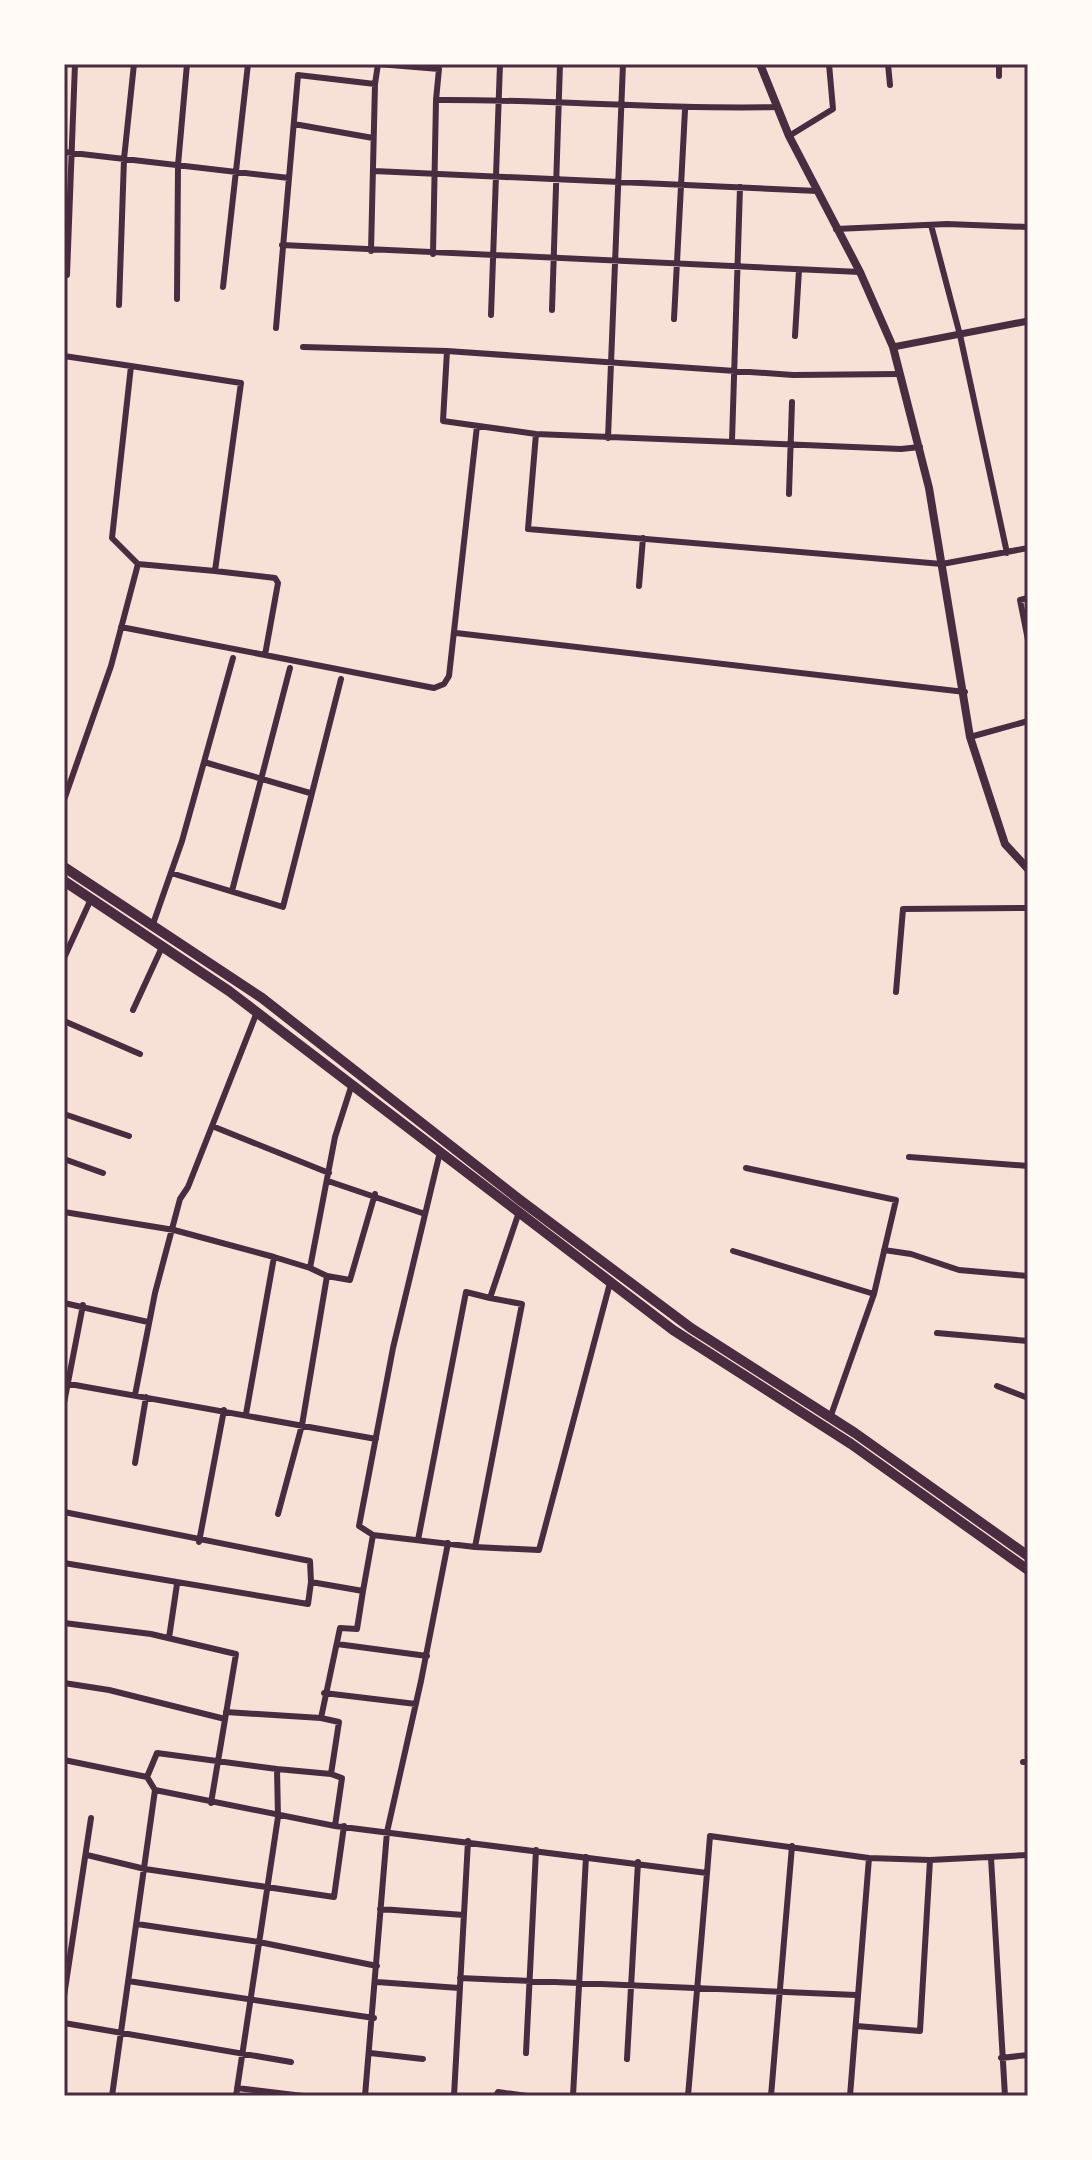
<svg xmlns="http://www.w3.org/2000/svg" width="1092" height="2160" font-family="Inter,sans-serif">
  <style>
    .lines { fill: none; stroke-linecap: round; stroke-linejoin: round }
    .minor { stroke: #4a2c40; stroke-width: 6 }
    .tertiary { stroke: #4a2c40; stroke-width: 7 }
    .secondary { stroke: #4a2c40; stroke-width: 8 }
    .trunk { stroke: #4a2c40; stroke-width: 10 }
    .neatline { fill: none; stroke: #4a2c40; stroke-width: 3 }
  </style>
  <rect width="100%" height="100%" fill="#f7e1d7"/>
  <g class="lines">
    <path class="minor" d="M 888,64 L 890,85
      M 999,64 L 999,76
      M 294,124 L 373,138
      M 789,136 L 833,109 L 829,64
      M 64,152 L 289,178 L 298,75 L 375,84 L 378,64 L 439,69 L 436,100 C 550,99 663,110 777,107
      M 374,171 L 817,191
      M 931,225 L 960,335 L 1007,553
      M 836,229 L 947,224 L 1028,227
      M 282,245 L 860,272
      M 371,251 L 375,84
      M 433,254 L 436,100
      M 67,275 L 75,64
      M 223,287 L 248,64
      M 177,299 L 178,165 L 187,64
      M 119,305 L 124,159 L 134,64
      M 552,310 L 560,64
      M 491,315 L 500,64
      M 674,319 L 685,110
      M 276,328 L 289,178
      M 795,336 L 799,270
      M 303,347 L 447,351
      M 64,356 L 131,366 L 112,538 L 138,564 L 111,666 L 64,800
      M 131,366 L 241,383 L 215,571 L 138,564
      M 899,374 L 793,375 L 447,351 L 443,421 L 536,434 L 901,449 L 920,447
      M 536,434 L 528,529 L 942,564 L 1028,548
      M 608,438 L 623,64
      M 732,441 L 740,187
      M 789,494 L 792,402
      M 215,571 L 275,578 L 278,583 L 265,655
      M 639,586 L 643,538
      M 1028,598 L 1020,600 L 1028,640
      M 121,627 L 434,688 L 444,684 L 449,676 L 477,426
      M 456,633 L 965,692
      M 970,737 L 1028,721
      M 204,762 L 310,793
      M 171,873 L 283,907 L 341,679
      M 232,891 L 290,668
      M 153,924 L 182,841 L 233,658
      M 64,958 L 91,899
      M 896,992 L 903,909 L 1028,908
      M 133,1010 L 163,945
      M 64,1021 L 140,1054
      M 64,1114 L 129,1136
      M 212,1126 L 329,1173
      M 909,1157 L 1028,1166
      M 64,1159 L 103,1173
      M 746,1168 L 896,1200 L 874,1294 L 830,1418
      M 328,1181 L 425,1214
      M 64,1212 L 174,1230 L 274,1257 L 246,1414
      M 884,1250 L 911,1254 L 959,1270 L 1028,1276
      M 733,1251 L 874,1294
      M 274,1257 L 310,1268
      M 327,1276 L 350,1280 L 375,1194
      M 64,1303 L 148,1322
      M 937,1333 L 1028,1341
      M 64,1383 L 376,1439
      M 997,1386 L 1028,1398
      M 135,1395 L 155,1293 L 180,1199 L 188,1187 L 257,1012
      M 64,1403 L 83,1305
      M 135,1463 L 146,1397
      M 64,1512 L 310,1561 L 311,1582 L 363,1591 L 373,1535 L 475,1547 L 539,1550 L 610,1283
      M 278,1514 L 302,1425 L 327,1276 L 310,1268 L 335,1137 L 352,1084
      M 373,1535 L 359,1526 L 393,1348 L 440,1152
      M 418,1540 L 466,1292 L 490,1298
      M 199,1542 L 224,1410
      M 475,1547 L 522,1304 L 490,1298 L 519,1212
      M 64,1563 L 308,1604 L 311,1582
      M 64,1623 L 151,1634 L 236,1654 L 211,1803
      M 169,1638 L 177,1584
      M 337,1644 L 427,1656
      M 64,1683 L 109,1690 L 225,1719
      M 324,1693 L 416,1704
      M 226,1712 L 321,1718
      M 64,1760 L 147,1777 L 155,1790 L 335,1826 L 707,1873 L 710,1836 L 869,1858 L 930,1860 L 1028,1855
      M 1023,1762 L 1028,1762
      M 331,1774 L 342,1778 L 335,1826
      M 147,1777 L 157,1753 L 277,1769
      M 87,1855 L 145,1869 L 334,1897 L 344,1826
      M 991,1858 L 1005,2096
      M 380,1909 L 464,1915
      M 137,1924 L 259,1942 L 377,1966
      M 460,1978 L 856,1995
      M 128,1981 L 374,2018
      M 377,1982 L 459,1988
      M 64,1996 L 91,1818
      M 64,2023 L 291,2062
      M 856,2026 L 920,2031 L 930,1860
      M 370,2053 L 423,2059
      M 526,2053 L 536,1850
      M 1001,2058 L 1028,2055
      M 627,2059 L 638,1862
      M 237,2088 L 303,2096
      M 112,2096 L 155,1790
      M 236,2096 L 278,1817 L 277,1769 L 331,1774 L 339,1722 L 321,1718 L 340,1628 L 357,1629 L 363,1591
      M 365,2096 L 387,1832 L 421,1681 L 448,1543
      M 454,2096 L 468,1841
      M 496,2096 L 498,2092 L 527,2096
      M 573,2096 L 586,1857
      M 688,2096 L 707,1873
      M 771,2096 L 792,1846
      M 850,2096 L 869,1858"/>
    <path class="tertiary" d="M 893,347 L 1028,321"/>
    <path class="secondary" d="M 760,64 L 789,136 L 860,272 L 893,347 L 929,488 L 970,737 L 1005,844 L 1028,869"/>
    <path class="trunk" d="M 64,867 L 262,998 L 520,1200 L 691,1328 L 855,1433 L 1028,1556
      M 64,881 L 229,991 L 673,1330 L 851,1444 L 1028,1570"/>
  </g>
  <rect width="1092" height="2160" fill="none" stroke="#fffaf5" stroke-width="132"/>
  <rect x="66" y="66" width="960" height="2028" class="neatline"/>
</svg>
